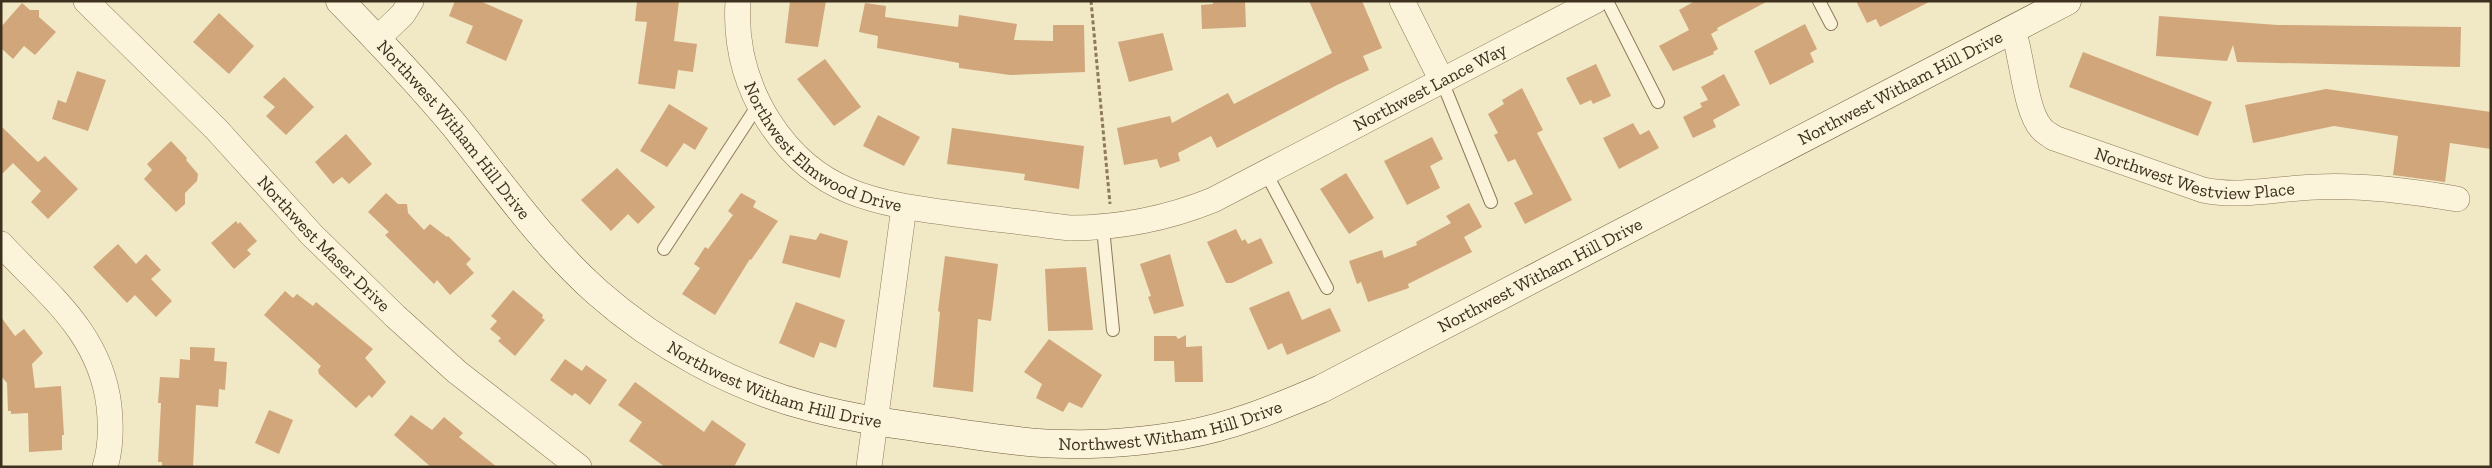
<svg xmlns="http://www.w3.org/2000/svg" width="2492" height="468" font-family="'Zilla Slab',serif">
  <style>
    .building { fill: #d1a67a }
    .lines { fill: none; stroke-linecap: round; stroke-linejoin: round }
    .lane-casing { stroke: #8e7a5a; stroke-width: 14 }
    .street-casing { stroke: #8e7a5a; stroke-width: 26 }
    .secondary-casing { stroke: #705b3d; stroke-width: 29 }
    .path { stroke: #8e7a5a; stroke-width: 3; stroke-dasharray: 4 2.5; stroke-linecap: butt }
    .lane { stroke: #fbf4da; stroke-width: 12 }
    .street { stroke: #fbf4da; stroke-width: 25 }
    .secondary { stroke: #fbf4da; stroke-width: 28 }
    .labels { text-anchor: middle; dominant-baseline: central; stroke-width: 4; stroke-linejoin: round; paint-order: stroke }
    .street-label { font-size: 18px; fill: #3d301f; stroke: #f8f1d6 }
  </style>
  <rect width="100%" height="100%" fill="#f1e8c6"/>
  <path class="building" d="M 455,1 L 480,1 L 523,20 L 506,61 L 466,43 L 473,26 L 449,16 Z
    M 637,1 L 679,1 L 674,41 L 697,44 L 693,72 L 678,70 L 675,89 L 638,84 L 647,22 L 635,21 Z
    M 790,1 L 826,1 L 818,47 L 785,43 Z
    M 1213,1 L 1245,1 L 1246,27 L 1202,29 L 1201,5 L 1213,4 Z
    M 1309,1 L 1362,1 L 1382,48 L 1363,56 L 1369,70 L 1337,85 L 1217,148 L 1211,136 L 1178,153 L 1180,161 L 1160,168 L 1157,159 L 1124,165 L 1117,128 L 1170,116 L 1172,123 L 1228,93 L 1234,104 L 1332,53 Z
    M 1695,1 L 1768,1 L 1717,28 L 1718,30 L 1711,34 L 1718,49 L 1713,52 L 1714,54 L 1673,71 L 1659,46 L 1689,30 L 1679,10 Z
    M 1856,1 L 1931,1 L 1880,27 L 1876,19 L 1867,23 Z
    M 22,3 L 30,10 L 39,10 L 39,17 L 56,32 L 35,55 L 24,46 L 13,59 L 1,48 L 1,27 Z
    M 865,3 L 886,6 L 885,17 L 958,27 L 959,15 L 1017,24 L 1014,40 L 1053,41 L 1053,25 L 1084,25 L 1085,72 L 1010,75 L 959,68 L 959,63 L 877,48 L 878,36 L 859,32 Z
    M 219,13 L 254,46 L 229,74 L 193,42 Z
    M 2159,16 L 2277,25 L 2461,27 L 2460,67 L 2237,62 L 2233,45 L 2227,61 L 2156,56 Z
    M 1805,24 L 1817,49 L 1810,53 L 1814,62 L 1770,85 L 1754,51 Z
    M 1163,33 L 1173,70 L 1129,82 L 1118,42 Z
    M 2083,52 L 2212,102 L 2198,136 L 2069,87 Z
    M 825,59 L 861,107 L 834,126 L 797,79 Z
    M 1596,64 L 1611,96 L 1593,104 L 1591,100 L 1580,105 L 1566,78 Z
    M 77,71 L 106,80 L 88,131 L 52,119 L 58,100 L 66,103 Z
    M 1724,74 L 1740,105 L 1713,120 L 1716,127 L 1693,138 L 1683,117 L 1702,107 L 1700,103 L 1708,100 L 1701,87 Z
    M 284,77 L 314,107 L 286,135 L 266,116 L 275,107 L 263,97 Z
    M 1522,88 L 1543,130 L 1537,133 L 1572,200 L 1525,224 L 1514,203 L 1533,194 L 1515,159 L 1508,162 L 1494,135 L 1498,133 L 1488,114 L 1504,104 L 1502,100 Z
    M 2326,89 L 2491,112 L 2491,149 L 2450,143 L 2445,182 L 2393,175 L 2398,136 L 2334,126 L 2253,143 L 2245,105 Z
    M 669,104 L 708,128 L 695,150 L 684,143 L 667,167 L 640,151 Z
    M 878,115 L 920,137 L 904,166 L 863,146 Z
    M 1633,123 L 1640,135 L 1649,130 L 1659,148 L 1619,169 L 1603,138 Z
    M 1,126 L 38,162 L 45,156 L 78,189 L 48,219 L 31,202 L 41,191 L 13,163 L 1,175 Z
    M 952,128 L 1084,146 L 1079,189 L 1024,180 L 1025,174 L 947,164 Z
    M 346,134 L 372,164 L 349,184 L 342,177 L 333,184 L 315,162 Z
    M 1432,137 L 1443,159 L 1430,166 L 1440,188 L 1407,205 L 1384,161 Z
    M 171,141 L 187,158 L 186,160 L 198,174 L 197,181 L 185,193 L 185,204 L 176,212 L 144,179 L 152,170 L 147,164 Z
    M 617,168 L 655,207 L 638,224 L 628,214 L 611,231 L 581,200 Z
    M 1346,173 L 1374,218 L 1349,234 L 1320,189 Z
    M 386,193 L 398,204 L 407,204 L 408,213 L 424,230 L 430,224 L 447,237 L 448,236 L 471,259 L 466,264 L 474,273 L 450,295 L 437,280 L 434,284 L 385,235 L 389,232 L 368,212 Z
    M 741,193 L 756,201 L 753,207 L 778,221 L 751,260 L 750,259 L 715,315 L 682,294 L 700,268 L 694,264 L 705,247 L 708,249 L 733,215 L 728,211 Z
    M 1469,203 L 1482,227 L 1464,237 L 1472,252 L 1408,284 L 1409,288 L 1368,302 L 1361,282 L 1357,284 L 1349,261 L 1382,250 L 1384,258 L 1417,245 L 1416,242 L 1451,223 L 1446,216 Z
    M 236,221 L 238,224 L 240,222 L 257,241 L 247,250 L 251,254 L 234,269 L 211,243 Z
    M 1236,229 L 1242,241 L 1245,239 L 1248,244 L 1261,238 L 1273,263 L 1232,283 L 1226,283 L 1207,242 Z
    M 820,233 L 848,241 L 840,278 L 782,263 L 790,235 L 816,240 Z
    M 118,244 L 136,264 L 146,254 L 161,270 L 151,279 L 172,301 L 156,317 L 135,295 L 127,303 L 93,267 Z
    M 1170,254 L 1184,306 L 1154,314 L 1148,297 L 1151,296 L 1140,264 Z
    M 945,256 L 998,264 L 991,321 L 978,319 L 973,392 L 933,387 L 940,312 L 938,311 Z
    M 1086,267 L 1093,330 L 1048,331 L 1045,269 Z
    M 513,290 L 543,315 L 542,318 L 545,320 L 515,356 L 498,341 L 501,338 L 490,329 L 497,321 L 491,316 Z
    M 285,291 L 293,298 L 297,294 L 313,306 L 316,302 L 373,349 L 365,358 L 386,382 L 372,398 L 369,395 L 356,408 L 319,374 L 318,370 L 321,366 L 264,315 Z
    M 1289,291 L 1302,320 L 1330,308 L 1341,331 L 1287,355 L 1282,343 L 1268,350 L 1249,308 Z
    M 796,302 L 845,320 L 836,348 L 820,342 L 814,358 L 779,343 Z
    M 1,317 L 15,336 L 24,329 L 43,353 L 32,364 L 35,388 L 61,386 L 64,435 L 62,435 L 62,450 L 29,452 L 28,413 L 11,414 L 11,411 L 8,411 L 7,383 L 1,376 Z
    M 1186,335 L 1186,347 L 1202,346 L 1203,382 L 1175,382 L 1174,361 L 1154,361 L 1154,336 L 1176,336 L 1178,339 Z
    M 1049,339 L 1102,375 L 1082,408 L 1069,402 L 1063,412 L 1036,398 L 1042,384 L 1024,372 Z
    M 190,347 L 215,348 L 214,361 L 227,362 L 225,390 L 219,389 L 218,407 L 196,405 L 193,467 L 162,467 L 162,462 L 158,462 L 161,403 L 158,403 L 160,377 L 179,378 L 180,359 L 190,360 Z
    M 565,359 L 582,371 L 586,365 L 607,380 L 590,405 L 575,393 L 572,396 L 550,380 Z
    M 635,382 L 704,432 L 712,420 L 746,444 L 734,467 L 665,467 L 629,441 L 642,422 L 618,405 Z
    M 269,410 L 293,420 L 279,454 L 255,443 Z
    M 411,415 L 432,430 L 444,417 L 463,433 L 459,437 L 497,467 L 431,467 L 394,435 Z"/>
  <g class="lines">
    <defs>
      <path id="lane" d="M 1607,1 L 1658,102
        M 1819,1 L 1831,24
        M 1442,81 L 1491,202
        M 1266,173 L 1327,288
        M 1103,228 L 1113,330
        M 664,249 L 758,105"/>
      <g id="street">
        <path id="s1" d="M 86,1 L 217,130 L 312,235 L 395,316 L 457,372 L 579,467"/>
        <path id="s2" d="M 738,1 C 735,45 745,83 768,120 C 816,195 875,203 956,214 C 994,219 1032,223 1069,228 C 1120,228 1166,219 1213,200 L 1595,1"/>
        <path d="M 1402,1 L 1442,81"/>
        <path id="s3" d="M 2013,30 C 2022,55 2025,110 2041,128 C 2044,132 2050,135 2054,138 L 2203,190 C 2241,198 2278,188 2316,187 C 2364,185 2410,191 2457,199"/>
        <path d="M 376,40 L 403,14 L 411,1"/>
        <path d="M 1,244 C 48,295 100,332 109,406 C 111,425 111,448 105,467"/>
        <path d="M 869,467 L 904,207"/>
      </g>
      <g id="secondary">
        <path id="s4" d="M 340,1 C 379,41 418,82 454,125 C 500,182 542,243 597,292 C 657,345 733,387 810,407 C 859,420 908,426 958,433 C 995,438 1031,444 1068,444 C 1107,445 1145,441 1183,435 C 1231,427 1277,408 1321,389 L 2067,1"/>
      </g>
    </defs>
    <use href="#lane" class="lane-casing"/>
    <use href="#street" class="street-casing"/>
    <use href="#secondary" class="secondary-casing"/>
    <path class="path" d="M 1091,1 L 1110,204"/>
    <use href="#lane" class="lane"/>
    <use href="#street" class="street"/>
    <use href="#secondary" class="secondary"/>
  </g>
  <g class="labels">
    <g class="street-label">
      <text stroke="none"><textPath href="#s2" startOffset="850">Northwest Lance Way</textPath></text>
      <text stroke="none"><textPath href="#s4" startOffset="1808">Northwest Witham Hill Drive</textPath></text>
      <text stroke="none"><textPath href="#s4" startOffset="172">Northwest Witham Hill Drive</textPath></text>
      <text stroke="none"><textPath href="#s2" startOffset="186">Northwest Elmwood Drive</textPath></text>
      <text stroke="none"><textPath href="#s3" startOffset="266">Northwest Westview Place</textPath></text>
      <text stroke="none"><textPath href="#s1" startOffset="340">Northwest Maser Drive</textPath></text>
      <text stroke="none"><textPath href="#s4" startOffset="1402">Northwest Witham Hill Drive</textPath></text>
      <text stroke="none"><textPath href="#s4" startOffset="592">Northwest Witham Hill Drive</textPath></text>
      <text stroke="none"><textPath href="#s4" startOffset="998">Northwest Witham Hill Drive</textPath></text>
    </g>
  </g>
  <rect width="2492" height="468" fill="none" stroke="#3d301f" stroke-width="5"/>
</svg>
